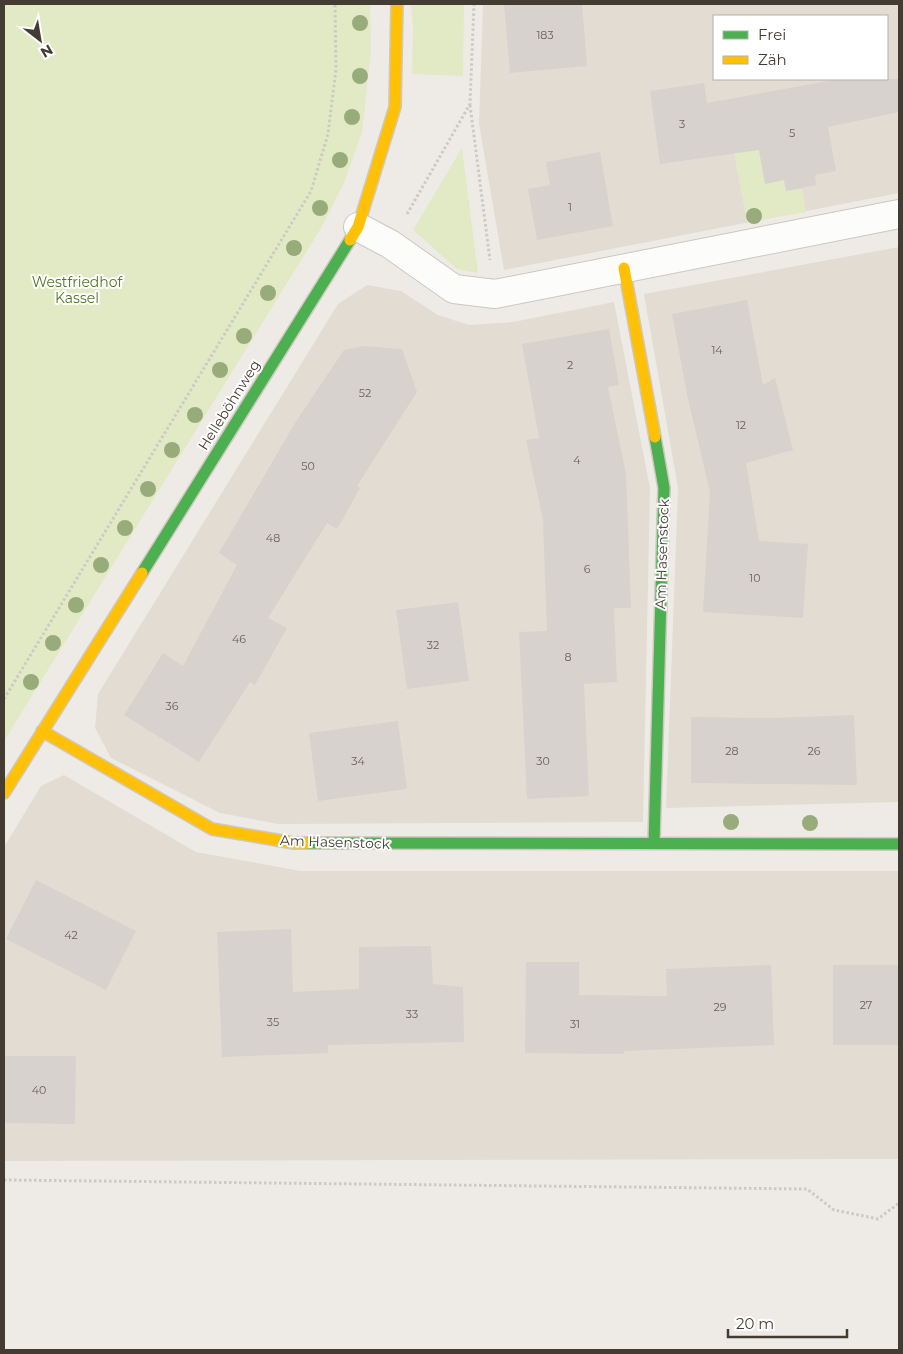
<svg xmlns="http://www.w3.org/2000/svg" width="903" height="1354" font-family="Montserrat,sans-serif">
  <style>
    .residential { fill: #e3dcd3; fill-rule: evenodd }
    .green { fill: #e1eac4 }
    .building { fill: #d7d2cd }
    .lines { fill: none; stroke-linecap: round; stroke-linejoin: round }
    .street-casing { stroke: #cbc7c2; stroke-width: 30 }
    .fast-casing { stroke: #cfc8be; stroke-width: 14 }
    .slow-casing { stroke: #cfc8be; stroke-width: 14 }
    .path { stroke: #cdc9c6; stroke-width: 3; stroke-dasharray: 2.5 2.5; stroke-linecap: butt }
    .street { stroke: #fcfcfb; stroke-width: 28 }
    .fast { stroke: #4caf50; stroke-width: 11 }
    .slow { stroke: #ffc107; stroke-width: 11 }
    .tree { fill: #98ac7b }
    .labels { text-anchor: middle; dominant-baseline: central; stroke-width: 4; stroke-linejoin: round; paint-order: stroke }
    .number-label { font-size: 11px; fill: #6a625b }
    .park-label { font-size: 14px; fill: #527824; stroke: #fff }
    .street-label { font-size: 14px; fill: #443b33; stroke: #fff }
  </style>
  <rect width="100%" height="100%" fill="#eeebe6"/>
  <path class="residential" d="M 483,4 L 899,4 L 899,143 L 898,144 L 899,154 L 899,193 L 504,270 L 479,124 ZM 714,16 L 887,16 L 887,79 L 714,79 Z
    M 899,247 L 899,802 L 666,808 L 678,488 L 644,294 Z
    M 367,285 L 401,291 L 438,315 L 469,325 L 513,322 L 614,302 L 650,488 L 643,822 L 278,824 L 220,813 L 111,758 L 95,728 L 98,694 L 338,304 Z
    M 64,775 L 196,852 L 301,871 L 899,871 L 899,1159 L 4,1161 L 4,847 L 41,786 Z"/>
  <path class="green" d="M 4,4 L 370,4 L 371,50 L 362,133 L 343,185 L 321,228 L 4,741 Z
    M 411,4 L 464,4 L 463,76 L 412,74 L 413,28 Z
    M 749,96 L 765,183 L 784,180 L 786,191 L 802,189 L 806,212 L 747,222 L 724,100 Z
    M 462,148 L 478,273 L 457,269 L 413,230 Z"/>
  <path class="building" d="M 504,4 L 582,4 L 587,66 L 510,73 Z
    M 839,79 L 899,79 L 899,112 L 828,127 L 836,171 L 815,175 L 816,185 L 786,191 L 784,180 L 765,184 L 759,150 L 660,164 L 650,91 L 704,83 L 707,103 Z
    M 600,152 L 613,226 L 537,240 L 528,189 L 550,185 L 546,162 Z
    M 747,300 L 763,385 L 775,378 L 793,450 L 746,463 L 759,541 L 808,544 L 803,618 L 703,612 L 710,492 L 688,399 L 672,314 Z
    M 609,329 L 619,385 L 608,387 L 626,474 L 631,608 L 614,608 L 617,682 L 584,684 L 589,796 L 527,799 L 519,632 L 547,631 L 543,520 L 526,440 L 539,438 L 522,344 Z
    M 364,346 L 402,349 L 417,392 L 357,486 L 360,488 L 337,529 L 327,523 L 268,618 L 287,628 L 255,685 L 250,682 L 199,762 L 124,715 L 163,653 L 183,666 L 237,565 L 219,553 L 295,423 L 344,350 Z
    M 458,602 L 469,681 L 407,689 L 396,610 Z
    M 854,715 L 857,785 L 691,783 L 691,717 L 773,718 Z
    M 398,721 L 407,789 L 318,801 L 309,733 Z
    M 36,880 L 136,931 L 106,990 L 6,939 Z
    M 291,929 L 293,992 L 359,989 L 359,947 L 431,946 L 433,984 L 463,987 L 464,1042 L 328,1045 L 328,1053 L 222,1057 L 217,932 Z
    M 526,962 L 579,962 L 579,995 L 667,996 L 666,969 L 771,965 L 774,1045 L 624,1051 L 624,1054 L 525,1053 Z
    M 833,965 L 899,965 L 899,1045 L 833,1045 Z
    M 4,1056 L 76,1056 L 75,1124 L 4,1123 Z"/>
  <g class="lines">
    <defs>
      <path id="street" d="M 358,227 L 390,244 L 454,289 L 495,294 L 899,214"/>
      <path id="fast" d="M 142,573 L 350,240
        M 307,843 L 899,844
        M 654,843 L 664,488 L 655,437"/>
      <path id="slow" d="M 350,240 L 358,227 L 395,107 L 397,4
        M 624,268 L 655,437
        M 42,731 L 212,829 L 294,843 L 307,843
        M 4,793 L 142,573"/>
    </defs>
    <use href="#street" class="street-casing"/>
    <use href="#fast" class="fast-casing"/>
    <use href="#slow" class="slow-casing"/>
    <path class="path" d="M 470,105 L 490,260
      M 407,214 L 470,104 L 474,4
      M 4,699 L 311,191 L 328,134 L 336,69 L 335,4
      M 4,1180 L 807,1189 L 834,1210 L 878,1219 L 899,1203"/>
    <use href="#street" class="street"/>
    <use href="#fast" class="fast"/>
    <use href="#slow" class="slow"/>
  </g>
  <g class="tree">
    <circle cx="360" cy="23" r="8"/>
    <circle cx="360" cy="76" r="8"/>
    <circle cx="352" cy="117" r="8"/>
    <circle cx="340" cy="160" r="8"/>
    <circle cx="320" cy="208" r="8"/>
    <circle cx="754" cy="216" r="8"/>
    <circle cx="294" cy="248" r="8"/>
    <circle cx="268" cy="293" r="8"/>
    <circle cx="244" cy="336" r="8"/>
    <circle cx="220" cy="370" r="8"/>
    <circle cx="195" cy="415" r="8"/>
    <circle cx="172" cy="450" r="8"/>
    <circle cx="148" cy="489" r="8"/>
    <circle cx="125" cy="528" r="8"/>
    <circle cx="101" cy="565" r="8"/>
    <circle cx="76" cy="605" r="8"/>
    <circle cx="53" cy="643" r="8"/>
    <circle cx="31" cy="682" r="8"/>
    <circle cx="731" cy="822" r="8"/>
    <circle cx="810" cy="823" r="8"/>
  </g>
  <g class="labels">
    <g class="number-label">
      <text x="545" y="35">183</text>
      <text x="682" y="124">3</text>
      <text x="792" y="133">5</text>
      <text x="570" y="207">1</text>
      <text x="717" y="350">14</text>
      <text x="570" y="365">2</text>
      <text x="365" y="393">52</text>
      <text x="741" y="425">12</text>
      <text x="577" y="460">4</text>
      <text x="308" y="466">50</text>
      <text x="273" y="538">48</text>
      <text x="587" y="569">6</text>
      <text x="755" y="578">10</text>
      <text x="239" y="639">46</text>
      <text x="433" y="645">32</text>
      <text x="568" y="657">8</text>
      <text x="172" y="706">36</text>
      <text x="732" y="751">28</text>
      <text x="814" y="751">26</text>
      <text x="358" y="761">34</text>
      <text x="543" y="761">30</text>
      <text x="71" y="935">42</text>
      <text x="866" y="1005">27</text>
      <text x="720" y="1007">29</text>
      <text x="412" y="1014">33</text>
      <text x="273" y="1022">35</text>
      <text x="575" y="1024">31</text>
      <text x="39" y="1090">40</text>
    </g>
    <g class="park-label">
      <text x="77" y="282">Westfriedhof<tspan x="77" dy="16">Kassel</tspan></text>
    </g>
    <g class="street-label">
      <text transform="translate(229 405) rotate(-58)">Helleböhnweg</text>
      <text transform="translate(662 554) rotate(-88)">Am Hasenstock</text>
      <text transform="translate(335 842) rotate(2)">Am Hasenstock</text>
    </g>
  </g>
  <rect width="903" height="1354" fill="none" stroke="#443b33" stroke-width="10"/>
  <rect x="713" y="15" width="175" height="65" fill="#ffffff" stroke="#b4b1ad"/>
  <rect x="723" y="31" width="25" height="8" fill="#4caf50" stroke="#b4b1ad"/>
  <text x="758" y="40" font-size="15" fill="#443b33">Frei</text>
  <rect x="723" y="56" width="25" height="8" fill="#ffc107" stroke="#b4b1ad"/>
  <text x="758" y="65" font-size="15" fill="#443b33">Zäh</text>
  <g transform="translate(40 40) rotate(149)" stroke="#ffffff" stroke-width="4" paint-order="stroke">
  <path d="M0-4L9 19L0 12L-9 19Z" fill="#443b33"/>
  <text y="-8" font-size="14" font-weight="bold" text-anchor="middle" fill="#443b33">N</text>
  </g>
  <path d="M728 1329v8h119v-8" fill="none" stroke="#443b33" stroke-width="2.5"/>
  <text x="736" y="1329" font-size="15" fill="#443b33" stroke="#ffffff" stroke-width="4" paint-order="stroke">20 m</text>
</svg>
